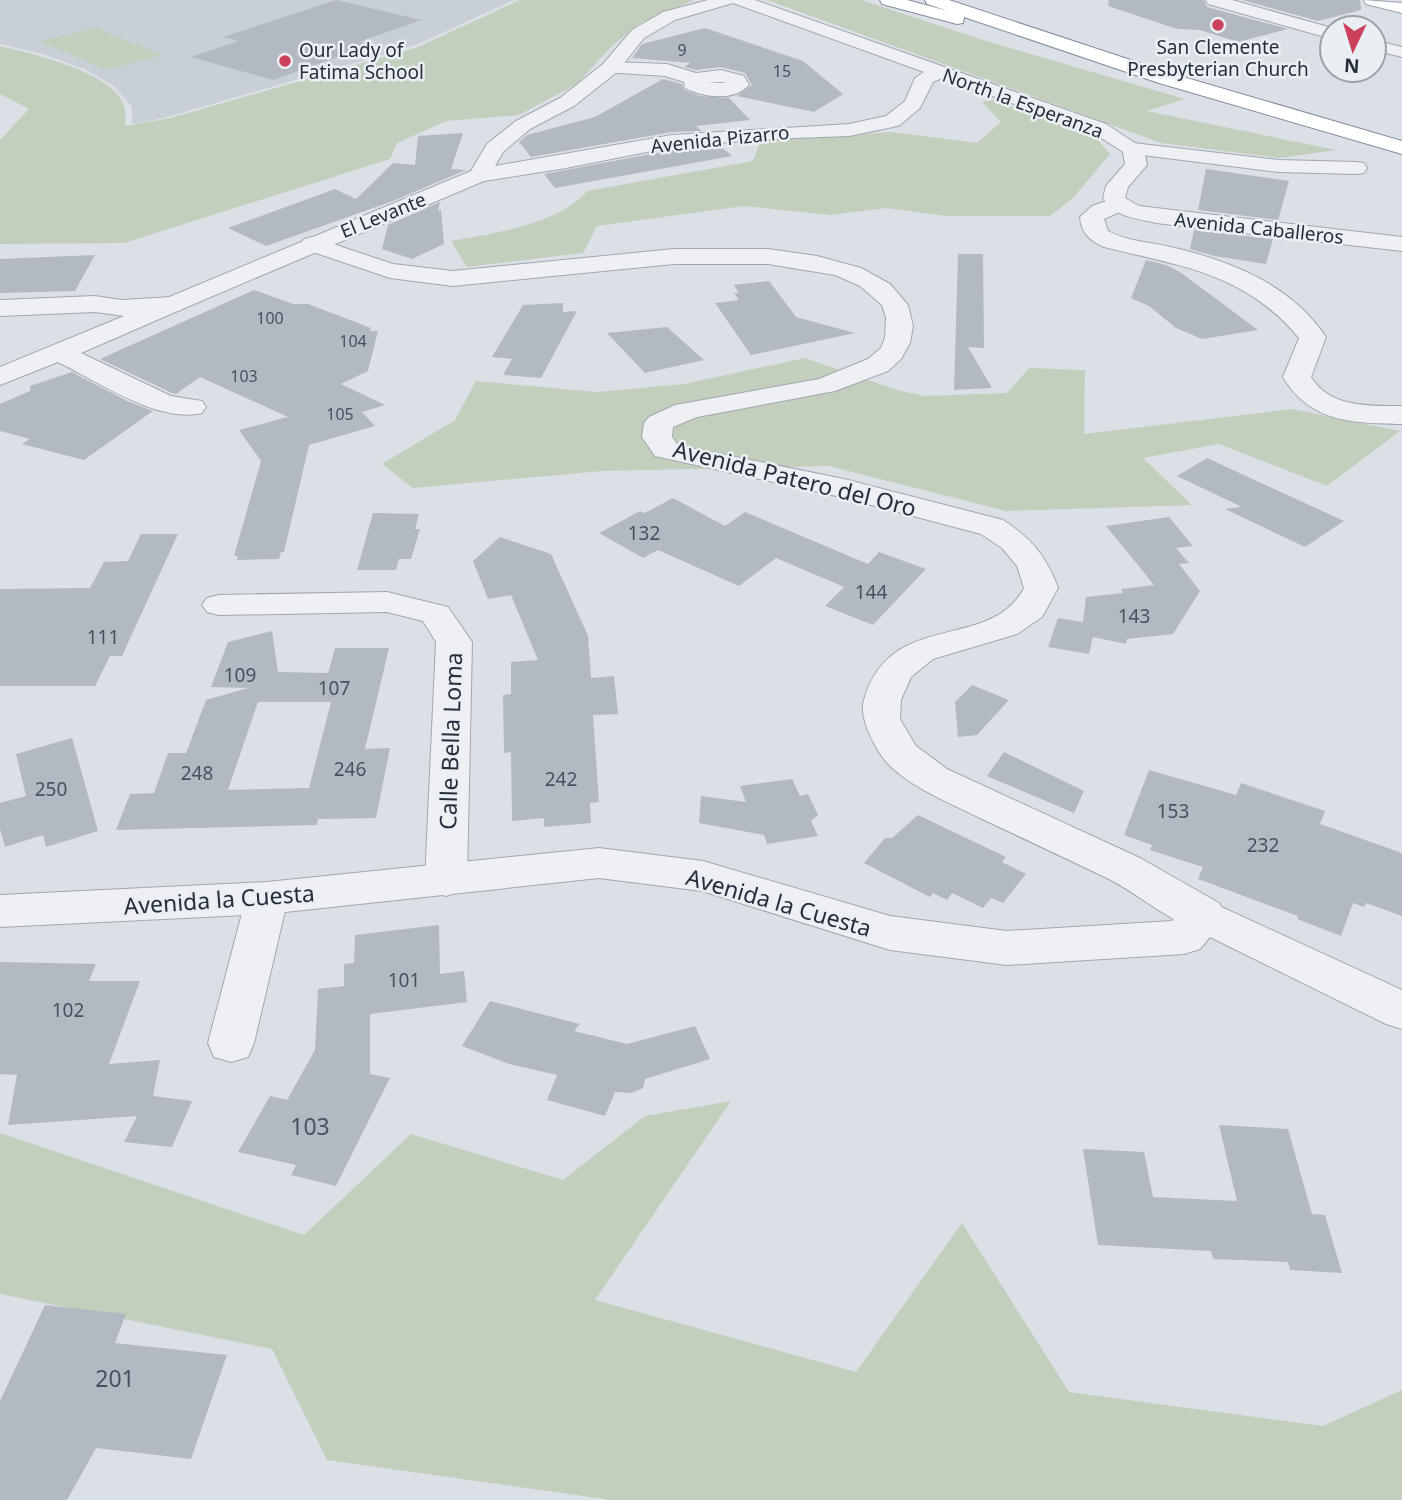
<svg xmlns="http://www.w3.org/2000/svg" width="1402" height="1500" font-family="'Noto Sans',sans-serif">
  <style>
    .built { fill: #c9cfd7 }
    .green { fill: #c2cfbd }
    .building { fill: #b3b9c2; fill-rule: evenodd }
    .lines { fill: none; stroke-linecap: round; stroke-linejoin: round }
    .minor-casing { stroke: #a1a7af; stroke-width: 2 }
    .tertiary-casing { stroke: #a1a7af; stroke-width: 2 }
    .primary-casing { stroke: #9ba5b1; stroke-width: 2 }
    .motorway-casing { stroke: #838e9c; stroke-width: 2 }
    .minor { fill: #eef0f4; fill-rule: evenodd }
    .tertiary { fill: #eef0f4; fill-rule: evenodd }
    .primary { fill: #fff; fill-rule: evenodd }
    .motorway { fill: #fff; fill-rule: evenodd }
    .poi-dot { fill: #cb405a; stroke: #eaeff4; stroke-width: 2.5 }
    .labels { text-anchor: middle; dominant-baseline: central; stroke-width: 5; stroke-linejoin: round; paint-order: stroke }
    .far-number-label { font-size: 16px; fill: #49515d }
    .far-poi-label { font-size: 19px; fill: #262e3b; stroke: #eaeff4 }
    .far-street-label { font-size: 19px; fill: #262e3b; stroke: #eaeff4 }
    .number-label { font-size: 19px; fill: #49515d }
    .street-label { font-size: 23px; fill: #262e3b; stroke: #eaeff4 }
    .near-number-label { font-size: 23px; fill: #49515d }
  </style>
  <rect width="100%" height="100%" fill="#dbe0e6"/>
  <path class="built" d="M 0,0 L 514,0 L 416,45 L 164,118 L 132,124 L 132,107 L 114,86 L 84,69 L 43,54 L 0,44 Z"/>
  <path class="green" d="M 520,0 L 694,0 L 637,25 L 610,48 L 577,84 L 519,115 L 446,121 L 397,143 L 390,159 L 124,243 L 0,244 L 0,140 L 29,109 L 0,94 L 0,46 C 32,54 117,72 125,109 C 126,115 125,121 125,126 L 171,118 L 418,47 Z
    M 767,0 L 861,0 L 983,40 L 1185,99 L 1147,111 L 1336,150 L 1279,158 L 1161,143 Z
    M 96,28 L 163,55 L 106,70 L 40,41 Z
    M 993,100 L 1094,136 L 1110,154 L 1072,199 L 1050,216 L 946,216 L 887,208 L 830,215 L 744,206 L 597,226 L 583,253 L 467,267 L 451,241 C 493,234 559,224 587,191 L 753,161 L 761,140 L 892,132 L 977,143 L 1001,122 L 982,102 Z
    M 805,358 L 900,391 L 925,396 L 1007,393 L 1029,368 L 1085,370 L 1084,434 L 1292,409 L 1400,431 L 1327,486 L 1219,444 L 1143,458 L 1192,505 L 1006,511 L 829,466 L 603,471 L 413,488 L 382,464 L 455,420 L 476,381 L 597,392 L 684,384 Z
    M 731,1101 L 595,1300 L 856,1372 L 962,1223 L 1069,1392 L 1323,1426 L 1402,1390 L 1402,1500 L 612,1500 L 327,1460 L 272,1349 L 0,1294 L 0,1133 L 304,1235 L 411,1134 L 563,1180 L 645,1116 Z"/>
  <path class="building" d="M 336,0 L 421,20 L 359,42 L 371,45 L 273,80 L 191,57 L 239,41 L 223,37 Z
    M 1109,0 L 1204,0 L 1207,7 L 1288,29 L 1238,42 L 1200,30 L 1177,29 L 1108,6 Z
    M 1242,0 L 1360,0 L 1361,10 L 1318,21 Z
    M 705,28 L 803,61 L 843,94 L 814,112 L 737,96 L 752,85 L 745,73 L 721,67 L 696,70 L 684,67 L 690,63 L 632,58 L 642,44 Z
    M 663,79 L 682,84 L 684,90 L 700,96 L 729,98 L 750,120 L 696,126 L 702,131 L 672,132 L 531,157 L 519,142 L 527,135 L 595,117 Z
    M 463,133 L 451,169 L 466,170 L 393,201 L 266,246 L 228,228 L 335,189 L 356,199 L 393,163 L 415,165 L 418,136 Z
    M 720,146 L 732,156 L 555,188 L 544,174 L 672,150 Z
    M 1206,169 L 1289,181 L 1278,220 L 1198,210 Z
    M 440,202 L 438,211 L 441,210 L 444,244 L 412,259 L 382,249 L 388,225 Z
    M 1194,230 L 1273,239 L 1266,264 L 1214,256 L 1190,249 Z
    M 958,254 L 983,254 L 984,348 L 968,347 L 992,388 L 954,390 Z
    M 95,255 L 75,291 L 0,293 L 0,259 Z
    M 1146,260 L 1166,265 L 1180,272 L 1258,330 L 1202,339 L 1176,328 L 1149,306 L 1131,298 Z
    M 769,281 L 796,317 L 855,333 L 751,355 L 715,303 L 739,300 L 734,293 L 739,293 L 734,285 Z
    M 254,290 L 293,304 L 308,304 L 371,328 L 370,331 L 378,331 L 368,371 L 341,384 L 385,405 L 362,412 L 375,426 L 309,445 L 284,552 L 281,552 L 279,559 L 237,560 L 238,556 L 234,556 L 261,461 L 239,430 L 288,417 L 200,377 L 176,394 L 172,393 L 100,359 Z
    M 563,303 L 563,312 L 577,311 L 541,378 L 503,375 L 512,359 L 492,357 L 523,305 Z
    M 667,327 L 704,360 L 645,373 L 607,333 Z
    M 72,372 L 127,401 L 153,411 L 84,460 L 22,444 L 30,439 L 0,431 L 0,404 L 30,391 L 30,386 Z
    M 1207,458 L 1344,521 L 1305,547 L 1225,509 L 1242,507 L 1177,476 Z
    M 673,498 L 725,526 L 745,512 L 868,564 L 879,552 L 926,569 L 873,625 L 825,606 L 844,587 L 776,558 L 739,586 L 658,550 L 643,558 L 599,533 L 640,511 L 645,513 Z
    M 373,513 L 419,514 L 415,529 L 420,529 L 411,559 L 399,559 L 396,570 L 357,570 Z
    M 1169,517 L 1193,546 L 1176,548 L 1189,563 L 1179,564 L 1200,591 L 1173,634 L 1127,639 L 1126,644 L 1093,637 L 1089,654 L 1048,647 L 1058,618 L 1083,622 L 1086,597 L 1123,593 L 1121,589 L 1154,585 L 1106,526 Z
    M 141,534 L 178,534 L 122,656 L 110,656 L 95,686 L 0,686 L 0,589 L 90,588 L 104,562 L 128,561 Z
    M 500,537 L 551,554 L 588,636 L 591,678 L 614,676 L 618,714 L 593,715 L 599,802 L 590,803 L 591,823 L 544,827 L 544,818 L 512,821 L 511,752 L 504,753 L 503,695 L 511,694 L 511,662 L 538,660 L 511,595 L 488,599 L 473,561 Z
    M 272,631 L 278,672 L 328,673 L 335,648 L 389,648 L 365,749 L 390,748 L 376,818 L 318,819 L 317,825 L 116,830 L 130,794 L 154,793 L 168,753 L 186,753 L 206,700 L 248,688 L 211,687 L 228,642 ZM 258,702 L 331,702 L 309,788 L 228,790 Z
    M 972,685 L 1009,700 L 977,735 L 958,737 L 955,702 Z
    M 72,738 L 98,831 L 46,847 L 43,835 L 5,847 L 0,829 L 0,803 L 26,796 L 16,754 Z
    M 1004,752 L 1084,791 L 1074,813 L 987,776 Z
    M 1149,770 L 1236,795 L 1241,783 L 1325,811 L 1320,824 L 1402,853 L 1402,916 L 1366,903 L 1364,907 L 1353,903 L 1341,936 L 1297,919 L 1298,916 L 1198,879 L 1203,867 L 1150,850 L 1152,845 L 1124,835 Z
    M 792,779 L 800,796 L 808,794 L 818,815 L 811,821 L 818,836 L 767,844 L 764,835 L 699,823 L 701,796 L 746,802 L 740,786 Z
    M 918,815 L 1006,857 L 1002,862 L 1026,874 L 1003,903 L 991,898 L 983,908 L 952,893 L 947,900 L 933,893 L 930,897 L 864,863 L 885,838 L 892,838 Z
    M 439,925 L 440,974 L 464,971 L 467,1002 L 370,1014 L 370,1074 L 390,1078 L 336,1186 L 291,1175 L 296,1165 L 238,1152 L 270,1096 L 287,1100 L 315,1050 L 318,989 L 344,986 L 344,964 L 354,963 L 355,935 Z
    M 0,962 L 96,964 L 89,981 L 140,981 L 109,1064 L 160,1060 L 153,1096 L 192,1101 L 172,1147 L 124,1142 L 137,1116 L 8,1125 L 17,1075 L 0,1074 Z
    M 490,1001 L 580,1024 L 574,1031 L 627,1044 L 695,1026 L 710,1059 L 645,1079 L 643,1088 L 632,1093 L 615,1092 L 605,1116 L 547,1100 L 557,1075 L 509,1064 L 462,1046 Z
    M 1219,1125 L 1288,1129 L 1312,1214 L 1325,1215 L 1342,1273 L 1290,1270 L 1288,1262 L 1213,1259 L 1211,1251 L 1098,1245 L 1083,1149 L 1144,1152 L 1153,1197 L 1237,1201 Z
    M 45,1305 L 126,1314 L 115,1343 L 227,1355 L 191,1459 L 96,1448 L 67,1500 L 0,1500 L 0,1401 Z"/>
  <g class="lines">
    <defs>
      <path id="minor" d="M 610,62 L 667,64 L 696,73 L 721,70 L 744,76 L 749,85 C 734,102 703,97 685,88 L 684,82 L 665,76 L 603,72 L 601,68 ZM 721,82 L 727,83 L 706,83 Z
        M 1133,143 L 1279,160 L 1356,162 L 1364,163 L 1367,168 L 1364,173 L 1356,174 L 1279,172 L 1126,153 L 1122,149 L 1126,145 Z
        M 1118,197 L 1126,199 L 1129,204 L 1126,209 L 1104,219 L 1108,231 C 1126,241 1150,242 1171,247 C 1231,261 1290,284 1326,337 L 1311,377 C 1330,408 1370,406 1402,406 L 1402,424 C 1354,423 1310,423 1283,377 L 1299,338 C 1245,273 1181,266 1104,247 C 1090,241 1081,233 1080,217 L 1092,206 Z
        M 312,237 L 393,264 L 453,271 L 674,249 L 768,249 L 817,256 L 861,268 L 890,284 L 908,305 L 913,326 L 910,343 L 901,359 L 888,371 L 835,391 L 697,417 L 673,427 L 672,437 L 677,444 L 691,448 L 844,479 L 1003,520 C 1031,538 1047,557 1058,588 L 1042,617 L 1017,634 L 933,659 L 911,677 L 901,700 L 900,719 L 916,746 L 947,769 L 1140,858 L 1219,903 L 1226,915 L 1219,927 C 1208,930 1201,932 1189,927 C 1160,914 1135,892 1107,878 C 1065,858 1023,838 982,819 C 950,803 916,790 890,766 C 877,753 858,718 864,700 C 890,608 990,653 1024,588 L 1017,566 L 1002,548 L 981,534 L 841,497 L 655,456 L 642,437 L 644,423 L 649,417 L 675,405 L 819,379 L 868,359 L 881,348 L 885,338 L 886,318 L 882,305 L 860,286 L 835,275 L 768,264 L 674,264 L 453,286 L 390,278 L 304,249 L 300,244 L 304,239 Z
        M 95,296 L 121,300 L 171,297 L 180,300 L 184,305 L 180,310 L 81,353 L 171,396 L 202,401 L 206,407 L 202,413 C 159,424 97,381 58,362 L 0,385 L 0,367 L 124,316 L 95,312 L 0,316 L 0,300 Z
        M 387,592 L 448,607 L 472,642 L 467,880 L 461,891 L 446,896 L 431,891 L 425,880 L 436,642 L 423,621 L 387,612 L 219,615 L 207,612 L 202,605 L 207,598 L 219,595 Z
        M 267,882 L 282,887 L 288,898 L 254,1043 L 248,1057 L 231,1062 L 214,1057 L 208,1043 L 246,898 L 252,887 Z"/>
      <path id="tertiary" d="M 708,0 L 755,0 L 1106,124 L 1144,149 L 1147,165 L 1128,187 L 1125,198 L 1139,206 L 1402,237 L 1402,251 L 1156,223 C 1135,218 1115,217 1103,198 L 1106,186 L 1125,164 L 1123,152 L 1092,132 L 942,78 L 933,82 L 920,108 L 900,125 L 893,127 L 849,136 L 767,139 L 672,147 L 566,168 L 484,181 L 180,310 L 171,313 L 162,310 L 158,305 L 162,300 L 471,171 L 487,144 L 516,121 L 560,98 L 603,64 L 632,30 L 663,12 ZM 733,3 L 924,72 L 915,78 L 905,101 L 886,116 L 849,124 L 672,135 L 495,166 L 503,152 L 530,129 L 574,106 L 617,72 L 644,38 L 675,20 Z
        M 1206,0 L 1232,0 L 1332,28 L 1332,39 L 1208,4 Z
        M 1374,40 L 1402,47 L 1402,57 L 1374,50 Z
        M 599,848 L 703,861 L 890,916 L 1007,931 L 1172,921 L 1189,903 L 1204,899 L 1402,990 L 1402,1029 L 1386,1024 L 1210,937 L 1200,949 L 1184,954 L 1007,965 L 890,950 L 702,891 L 599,878 L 267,914 L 0,927 L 0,895 L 267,882 Z"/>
      <path id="primary" d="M 1364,0 L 1402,3 L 1402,13 L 1366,4 Z"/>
      <path id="motorway" d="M 880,0 L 907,0 L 948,11 L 927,4 L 925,0 L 949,0 L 1173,74 L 1402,141 L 1402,154 L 1159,83 L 964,17 L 963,23 L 957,24 L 882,4 Z"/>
    </defs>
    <use href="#minor" class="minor-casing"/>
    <use href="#tertiary" class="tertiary-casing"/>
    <use href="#primary" class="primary-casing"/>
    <use href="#motorway" class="motorway-casing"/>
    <use href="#minor" class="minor"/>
    <use href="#tertiary" class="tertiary"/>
    <use href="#primary" class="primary"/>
    <use href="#motorway" class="motorway"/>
  </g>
  <g class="poi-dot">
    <circle cx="1218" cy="25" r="7"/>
    <circle cx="285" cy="61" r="7"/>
  </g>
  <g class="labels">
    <g class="far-number-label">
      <text x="682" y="50">9</text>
      <text x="782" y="71">15</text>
      <text x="270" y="318">100</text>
      <text x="353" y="341">104</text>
      <text x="244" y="376">103</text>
      <text x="340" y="414">105</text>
    </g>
    <g class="far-poi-label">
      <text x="1218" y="47">San Clemente<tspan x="1218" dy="22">Presbyterian Church</tspan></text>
      <text x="299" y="50" text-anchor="start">Our Lady of<tspan x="299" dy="22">Fatima School</tspan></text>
    </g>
    <g class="far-street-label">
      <text transform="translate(1023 103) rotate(20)">North la Esperanza</text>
      <text transform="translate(720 139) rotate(-6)">Avenida Pizarro</text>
      <text transform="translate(383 215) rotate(-22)">El Levante</text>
      <text transform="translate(1259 228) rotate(6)">Avenida Caballeros</text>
    </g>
    <g class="number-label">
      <text x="644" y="533">132</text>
      <text x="871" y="592">144</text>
      <text x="1134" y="616">143</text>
      <text x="103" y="637">111</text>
      <text x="240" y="675">109</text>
      <text x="334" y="688">107</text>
      <text x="350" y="769">246</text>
      <text x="197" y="773">248</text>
      <text x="561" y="779">242</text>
      <text x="51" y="789">250</text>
      <text x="1173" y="811">153</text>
      <text x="1263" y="845">232</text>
      <text x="404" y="980">101</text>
      <text x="68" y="1010">102</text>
    </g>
    <g class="street-label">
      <text transform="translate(795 478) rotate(14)">Avenida Patero del Oro</text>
      <text transform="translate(450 741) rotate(-88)">Calle Bella Loma</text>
      <text transform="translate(219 899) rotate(-4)">Avenida la Cuesta</text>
      <text transform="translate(779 902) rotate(16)">Avenida la Cuesta</text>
    </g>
    <g class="near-number-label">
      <text x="310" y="1126">103</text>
      <text x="115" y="1378">201</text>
    </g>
  </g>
  <g transform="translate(1353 49) rotate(184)"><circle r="33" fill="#eaeff4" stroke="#9ca2aa" stroke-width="2"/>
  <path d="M0-5L12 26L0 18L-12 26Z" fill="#cb405a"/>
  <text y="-10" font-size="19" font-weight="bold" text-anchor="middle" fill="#262e3b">N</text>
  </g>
</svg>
